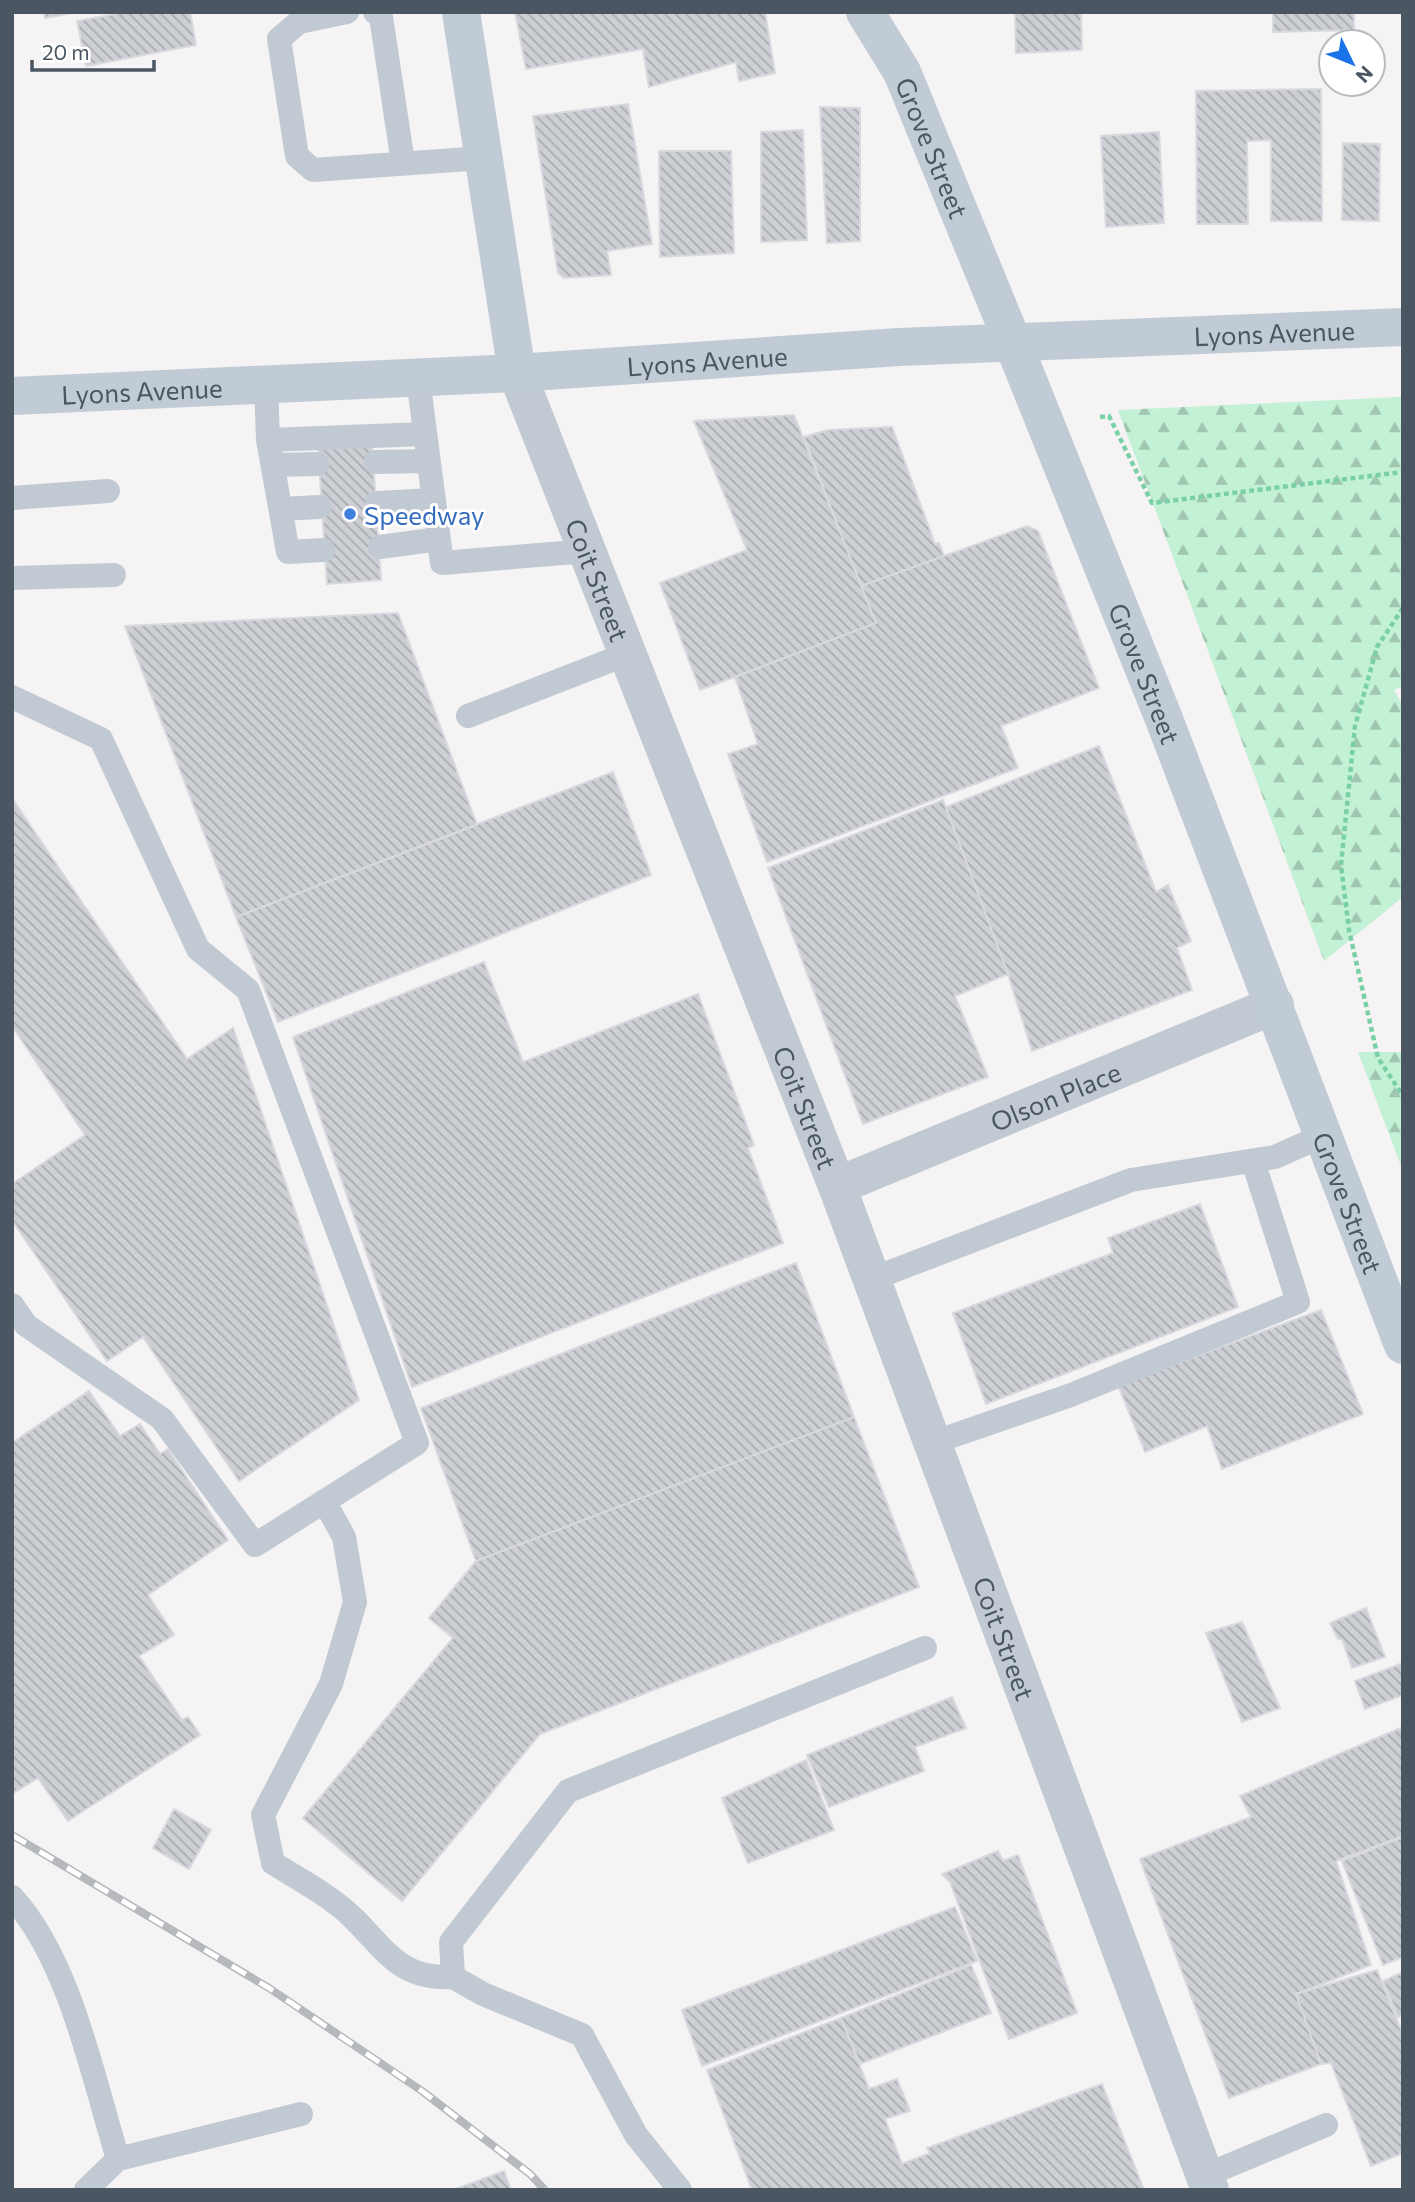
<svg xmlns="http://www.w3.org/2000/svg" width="1415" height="2202" font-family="Commissioner,sans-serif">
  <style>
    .forest { fill: url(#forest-firs) }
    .building { fill: url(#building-back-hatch); stroke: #d7d9de; stroke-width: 2 }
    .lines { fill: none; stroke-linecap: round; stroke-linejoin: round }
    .path { stroke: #7ad0a6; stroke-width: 4.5; stroke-dasharray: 5 3.5; stroke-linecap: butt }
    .lane { stroke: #c1cad2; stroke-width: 24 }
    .street { stroke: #c1cad2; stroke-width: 38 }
    .secondary { stroke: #c1cbd6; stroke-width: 38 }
    .rail-casing { stroke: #b5b8bd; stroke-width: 8 }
    .rail { stroke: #fff; stroke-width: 5; stroke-dasharray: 16; stroke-linecap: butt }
    .shop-dot { fill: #3f7fe0; stroke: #fff; stroke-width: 2.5 }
    .labels { text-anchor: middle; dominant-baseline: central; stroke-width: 6; stroke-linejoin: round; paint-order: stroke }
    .street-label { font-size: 26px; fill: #4a5661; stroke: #fff }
    .shop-label { font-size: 26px; fill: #366cbe; stroke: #fff; text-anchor: start }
  </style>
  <defs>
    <pattern id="forest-firs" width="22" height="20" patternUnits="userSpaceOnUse" patternTransform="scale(1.75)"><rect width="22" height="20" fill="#c3f1d5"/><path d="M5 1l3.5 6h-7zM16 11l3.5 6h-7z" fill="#a0c6b0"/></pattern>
    <pattern id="building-back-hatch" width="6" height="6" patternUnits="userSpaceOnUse" patternTransform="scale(1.75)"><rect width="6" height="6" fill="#cdcfd5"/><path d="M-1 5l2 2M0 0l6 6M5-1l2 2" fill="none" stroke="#a8abb0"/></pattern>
  </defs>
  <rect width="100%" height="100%" fill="#f5f3f3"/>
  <path class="forest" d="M 1403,397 L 1403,686 L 1394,690 L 1403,706 L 1403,897 L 1324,961 L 1118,410 Z
    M 1358,1052 L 1403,1052 L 1403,1171 Z"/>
  <path class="building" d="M 44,12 L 78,12 L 45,18 Z
    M 126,12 L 190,12 L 196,45 L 86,66 L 77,21 Z
    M 515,12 L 765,12 L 775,73 L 739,81 L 736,62 L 649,87 L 643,49 L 526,69 Z
    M 1015,12 L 1081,12 L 1082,50 L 1016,53 Z
    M 1273,12 L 1354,12 L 1354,30 L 1273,32 Z
    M 1321,89 L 1322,221 L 1271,221 L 1271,140 L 1247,141 L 1248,224 L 1197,224 L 1196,91 Z
    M 628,104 L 652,244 L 607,251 L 611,275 L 564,278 L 558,273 L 533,116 Z
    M 820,107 L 860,108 L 860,241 L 827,243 Z
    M 803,130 L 807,240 L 761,242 L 761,132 Z
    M 1159,132 L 1164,223 L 1106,227 L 1101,136 Z
    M 1343,143 L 1380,144 L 1379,221 L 1342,220 Z
    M 659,151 L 731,151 L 734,253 L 660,257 Z
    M 794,415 L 876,623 L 700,690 L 660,583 L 747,550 L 694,421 Z
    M 892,427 L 935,544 L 939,543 L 944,556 L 861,586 L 804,437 L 828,430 Z
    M 372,444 L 381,580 L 327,584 L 318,447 Z
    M 1027,526 L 1038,531 L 1099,688 L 1001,726 L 1018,768 L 767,862 L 728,754 L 758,744 L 735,677 L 876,623 L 861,586 Z
    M 398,613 L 477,825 L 236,917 L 125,626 Z
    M 1099,746 L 1156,892 L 1168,885 L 1191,941 L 1177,948 L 1192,990 L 1032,1051 L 1008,974 L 946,807 Z
    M 613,772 L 651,875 L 278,1022 L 236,917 Z
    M 12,798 L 187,1059 L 233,1028 L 359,1400 L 239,1481 L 143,1337 L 107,1361 L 12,1220 L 12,1184 L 85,1135 L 12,1026 Z
    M 943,800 L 1008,974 L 955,996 L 988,1077 L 863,1124 L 768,868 Z
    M 484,962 L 523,1062 L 698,994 L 754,1145 L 748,1148 L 783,1243 L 412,1387 L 293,1037 Z
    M 1200,1204 L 1238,1307 L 986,1404 L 953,1313 L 1113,1253 L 1108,1238 Z
    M 796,1263 L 854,1417 L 476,1561 L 421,1408 Z
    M 1321,1310 L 1363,1414 L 1222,1469 L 1207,1426 L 1145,1452 L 1118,1385 Z
    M 89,1391 L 120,1436 L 140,1424 L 160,1454 L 168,1449 L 228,1540 L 148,1595 L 174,1635 L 139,1656 L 182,1720 L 188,1717 L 200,1735 L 68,1821 L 38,1778 L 15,1792 L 12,1790 L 12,1443 Z
    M 854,1417 L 919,1587 L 540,1734 L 402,1901 L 303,1818 L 453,1638 L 429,1618 L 476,1561 Z
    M 1366,1608 L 1385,1657 L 1352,1668 L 1342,1639 L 1338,1639 L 1330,1623 Z
    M 1242,1622 L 1280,1708 L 1242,1722 L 1206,1633 Z
    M 1403,1663 L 1403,1695 L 1365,1709 L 1355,1681 Z
    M 952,1697 L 966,1728 L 915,1747 L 924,1771 L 829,1807 L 807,1755 Z
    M 1403,1727 L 1403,1836 L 1336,1861 L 1371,1965 L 1296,1994 L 1321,2064 L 1229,2098 L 1140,1859 L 1251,1817 L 1240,1796 Z
    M 806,1760 L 834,1830 L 748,1863 L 722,1798 Z
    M 174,1809 L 211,1830 L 189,1869 L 153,1848 Z
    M 1403,1837 L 1403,1957 L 1383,1965 L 1342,1861 Z
    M 998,1851 L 1003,1861 L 1018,1855 L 1077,2013 L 1009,2039 L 950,1882 L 942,1874 Z
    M 955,1907 L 977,1961 L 702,2066 L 682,2010 Z
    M 971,1965 L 991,2013 L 860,2064 L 841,2018 Z
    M 1377,1970 L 1403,2035 L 1403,2153 L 1371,2166 L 1331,2063 L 1321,2064 L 1296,1994 Z
    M 1403,1972 L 1403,2015 L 1398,2017 L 1383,1981 Z
    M 841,2018 L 869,2089 L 897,2079 L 910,2111 L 885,2119 L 902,2164 L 930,2153 L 927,2148 L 1102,2084 L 1144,2190 L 752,2190 L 707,2070 Z
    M 504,2171 L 511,2190 L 453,2190 Z"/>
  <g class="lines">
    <path class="path" d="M 1100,417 L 1109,416 L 1152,503 L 1403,472
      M 1403,608 L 1377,647 L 1355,726 L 1341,865 L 1349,930 L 1378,1058 L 1403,1096"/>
    <path class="lane" d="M 347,12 L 299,22 L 279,39 L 297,156 L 313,170 L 483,158
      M 375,12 L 381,17 L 403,163
      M 418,378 L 442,563 L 587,551
      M 266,385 L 268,440 L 425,434
      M 268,440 L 288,552 L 323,550
      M 376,462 L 428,461
      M 273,465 L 317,464
      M 12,498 L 108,491
      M 377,503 L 433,500
      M 281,509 L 319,507
      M 380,547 L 439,539
      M 12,578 L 114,575
      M 12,697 L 101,739 L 198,949 L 248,990 L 417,1443 L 255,1545 L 162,1419 L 26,1325 L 12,1305
      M 468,716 L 627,654
      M 872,1279 L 1131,1180 L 1275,1157 L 1324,1135
      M 932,1443 L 1071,1395 L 1298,1302 L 1253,1161
      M 324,1501 L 344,1537 L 355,1602 L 331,1684 L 263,1815 L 273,1863 C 298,1879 329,1895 350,1915 C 385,1948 398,1980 453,1977
      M 12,1897 C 70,1960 93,2078 118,2159
      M 1204,2176 L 1326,2125
      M 86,2190 L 118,2159 L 301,2114
      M 680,2190 L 636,2135 L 582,2035 L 483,1994 L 453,1977 L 451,1942 L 568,1791 L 925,1648"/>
    <g class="street">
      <path id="s1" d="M 517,373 L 837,1186 L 1210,2190"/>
      <path id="s2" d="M 837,1186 L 1275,1005"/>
    </g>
    <g class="secondary">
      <path d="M 461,12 L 517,373"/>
      <path id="s3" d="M 865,12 L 902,72 L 1013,343 L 1164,719 L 1403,1345"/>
      <path id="s4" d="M 12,396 L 517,373 L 899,347 L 1403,327"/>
    </g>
    <defs>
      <path id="rail" d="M 12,1835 L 269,1988 L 422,2091 L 530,2174 L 545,2190"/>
    </defs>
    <use href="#rail" class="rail-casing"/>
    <use href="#rail" class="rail"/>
  </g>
  <circle class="shop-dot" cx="350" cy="514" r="7"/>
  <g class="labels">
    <g class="street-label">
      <text stroke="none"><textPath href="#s3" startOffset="152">Grove Street</textPath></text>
      <text stroke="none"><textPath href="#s4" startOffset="1264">Lyons Avenue</textPath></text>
      <text stroke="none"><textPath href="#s4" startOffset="696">Lyons Avenue</textPath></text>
      <text stroke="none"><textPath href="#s4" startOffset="130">Lyons Avenue</textPath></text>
      <text stroke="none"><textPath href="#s1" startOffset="222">Coit Street</textPath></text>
      <text stroke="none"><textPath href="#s3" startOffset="719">Grove Street</textPath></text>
      <text stroke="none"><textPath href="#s2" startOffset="236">Olson Place</textPath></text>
      <text stroke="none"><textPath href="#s1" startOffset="789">Coit Street</textPath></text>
      <text stroke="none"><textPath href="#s3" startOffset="1286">Grove Street</textPath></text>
      <text stroke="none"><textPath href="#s1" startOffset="1356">Coit Street</textPath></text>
    </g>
    <g class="shop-label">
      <text x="364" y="514">Speedway</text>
    </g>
  </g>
  <rect width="1415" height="2202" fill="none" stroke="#4a5661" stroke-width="28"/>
  <g transform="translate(1352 63) rotate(133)"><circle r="33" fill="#ffffff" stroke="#b7bbc0" stroke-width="2"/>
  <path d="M0-5L12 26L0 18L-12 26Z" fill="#1a73e8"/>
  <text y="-10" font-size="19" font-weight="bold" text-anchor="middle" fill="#4a5661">N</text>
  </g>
  <path d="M32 60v10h122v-10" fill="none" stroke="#4a5661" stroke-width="3.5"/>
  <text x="42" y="60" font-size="21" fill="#4a5661" stroke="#ffffff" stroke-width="5" paint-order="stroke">20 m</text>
</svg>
